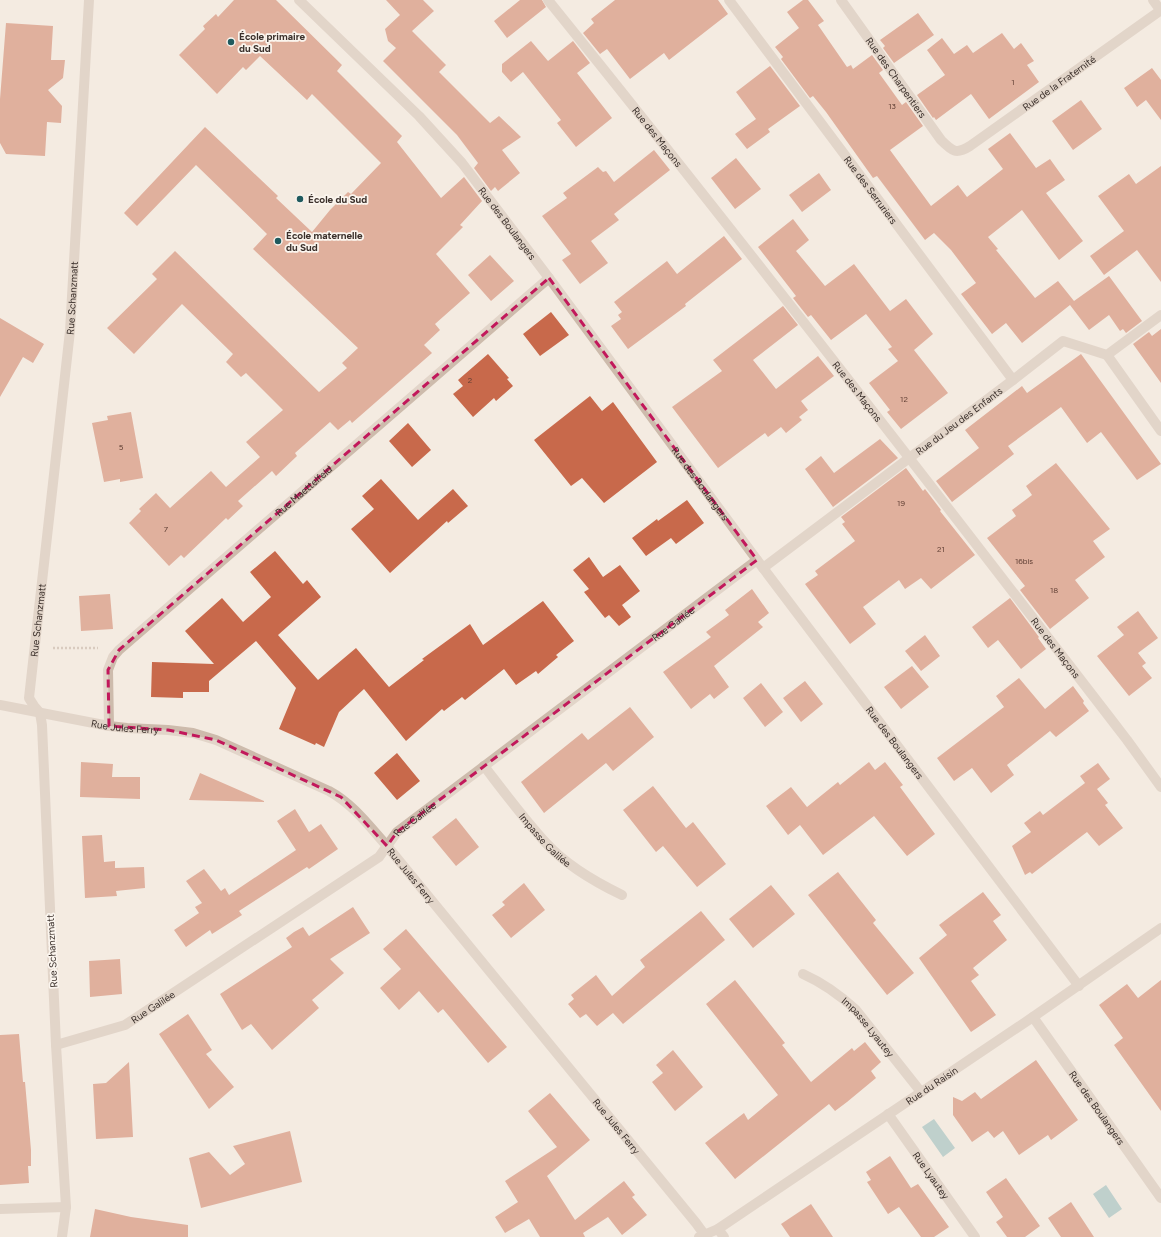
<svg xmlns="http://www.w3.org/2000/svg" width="1161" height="1237" font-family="Figtree,sans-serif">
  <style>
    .water { fill: #7fb0b2 }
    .building { fill: #c8694b }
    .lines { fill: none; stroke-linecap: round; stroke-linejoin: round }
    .path { stroke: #b9a596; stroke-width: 2.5; stroke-dasharray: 2 2; stroke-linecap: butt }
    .minor { stroke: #cdbbac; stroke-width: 10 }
    .marked { fill: none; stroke: #c2185b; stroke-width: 3; stroke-dasharray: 8 5; stroke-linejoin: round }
    .poi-dot { fill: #1f5a5e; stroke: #fbf5ee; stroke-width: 1.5 }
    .labels { text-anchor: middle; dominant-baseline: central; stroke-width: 3.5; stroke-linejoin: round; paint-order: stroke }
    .number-label { font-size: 8px; fill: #5e3e33 }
    .poi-label { font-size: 10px; font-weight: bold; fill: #3b302b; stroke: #fbf5ee; text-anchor: start }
    .street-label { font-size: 10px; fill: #3b302b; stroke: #fbf5ee }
  </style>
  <rect width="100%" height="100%" fill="#f4ebe1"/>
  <path class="water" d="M 934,1119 L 955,1148 L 943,1157 L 922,1127 Z
    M 1106,1185 L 1122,1209 L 1109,1218 L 1093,1194 Z"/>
  <path class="building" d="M 234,0 L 276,0 L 342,65 L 337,71 L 402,136 L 397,142 L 441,198 L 464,177 L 482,201 L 460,225 L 463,227 L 436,254 L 470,293 L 435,324 L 440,330 L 424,345 L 432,353 L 352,423 L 350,420 L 338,430 L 330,422 L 295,453 L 297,456 L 276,476 L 272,471 L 238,501 L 243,506 L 228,520 L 226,518 L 184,558 L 181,555 L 169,566 L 129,523 L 141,511 L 139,509 L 156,493 L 170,508 L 211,471 L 226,487 L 260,457 L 246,442 L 283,410 L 246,373 L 241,377 L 226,362 L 233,354 L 182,304 L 134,354 L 107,328 L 157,279 L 152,274 L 175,251 L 319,392 L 347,368 L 342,363 L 358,348 L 253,249 L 267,234 L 196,165 L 137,226 L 124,213 L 205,127 L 278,196 L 276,198 L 312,232 L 330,210 L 348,192 L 351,194 L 381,163 L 312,94 L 307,100 L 260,56 L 246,70 L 243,67 L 217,94 L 179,55 L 205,29 L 203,26 L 216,14 L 218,17 Z
    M 386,0 L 423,0 L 434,11 L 412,31 L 446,65 L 439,72 L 490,123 L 499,116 L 521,137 L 502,150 L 520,173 L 498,191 L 495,187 L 491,191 L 474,168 L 478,163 L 457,135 L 383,61 L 396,48 L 388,41 L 385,29 L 400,15 Z
    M 520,0 L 542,0 L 546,7 L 507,38 L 494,21 Z
    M 615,0 L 718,0 L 728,14 L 669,60 L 664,53 L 630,79 L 607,49 L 600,54 L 583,33 L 594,23 L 591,19 Z
    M 803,0 L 808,0 L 824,21 L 818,25 L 847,67 L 851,65 L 853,69 L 872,55 L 883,70 L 879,73 L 902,105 L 906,102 L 923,126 L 890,150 L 931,206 L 958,185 L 967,197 L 1003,169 L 988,149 L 1010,133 L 1036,168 L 1050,159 L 1065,180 L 1046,193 L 1083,241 L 1059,260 L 1022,210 L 988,237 L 998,249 L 996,250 L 1035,298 L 1058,281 L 1074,301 L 1109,276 L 1142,321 L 1126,333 L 1123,329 L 1120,331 L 1109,315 L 1089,330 L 1070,305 L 1022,343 L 1006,323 L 992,334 L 961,294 L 976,283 L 951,250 L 934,233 L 925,240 L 877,176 L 873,178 L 826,112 L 813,96 L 810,98 L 781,59 L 783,57 L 775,47 L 799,28 L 787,12 Z
    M 918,13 L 934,35 L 894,63 L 883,48 L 885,46 L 880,40 Z
    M 6,23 L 53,26 L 51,60 L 65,60 L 63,78 L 48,90 L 62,106 L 61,123 L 47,122 L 45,156 L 6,154 L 0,143 L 0,99 Z
    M 1002,33 L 1014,49 L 1021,43 L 1034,61 L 1027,65 L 1039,82 L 989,119 L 971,94 L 936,120 L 934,117 L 933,118 L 917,95 L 945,75 L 927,50 L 942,38 L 954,54 L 967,45 L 973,53 Z
    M 531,41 L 548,61 L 573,41 L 590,63 L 577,73 L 612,118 L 576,147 L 557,123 L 561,120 L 523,72 L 511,82 L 502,72 L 502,64 Z
    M 770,66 L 800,106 L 768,129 L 770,132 L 747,149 L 735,134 L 756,119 L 736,92 Z
    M 1152,68 L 1161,80 L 1161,120 L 1146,100 L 1137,107 L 1124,88 Z
    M 1081,100 L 1102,129 L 1073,150 L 1052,121 Z
    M 654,150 L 670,170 L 614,214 L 619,220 L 591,241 L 608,263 L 580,284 L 562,260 L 571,254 L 542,216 L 567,198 L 563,193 L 598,167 L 603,172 L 606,171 L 614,182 Z
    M 736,158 L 761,189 L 735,209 L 711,178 Z
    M 1161,166 L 1161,282 L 1137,250 L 1104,275 L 1090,256 L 1124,231 L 1098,196 L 1129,174 L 1136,184 Z
    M 819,173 L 831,190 L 802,212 L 789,195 Z
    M 793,219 L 809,240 L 796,251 L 825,286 L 854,264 L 890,311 L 906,299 L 933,334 L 914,350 L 948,393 L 901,429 L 887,412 L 890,410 L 869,383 L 898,361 L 888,349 L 892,347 L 866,314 L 831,340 L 811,315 L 808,317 L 793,298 L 796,296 L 758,247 Z
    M 724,236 L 742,259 L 685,304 L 686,306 L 628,349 L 611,326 L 621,319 L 618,315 L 622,312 L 614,302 L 667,261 L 677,274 Z
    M 490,255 L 514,281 L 491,301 L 468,275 Z
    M 783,306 L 798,325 L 753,360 L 776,389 L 818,356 L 834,376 L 801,401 L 808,410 L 799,417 L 802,420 L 786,433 L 781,427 L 768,437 L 765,433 L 718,468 L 672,407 L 722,371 L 713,360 Z
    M 551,312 L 569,335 L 540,356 L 523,334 Z
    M 0,318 L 44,344 L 33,363 L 23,357 L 0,397 Z
    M 1161,329 L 1161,383 L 1133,344 L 1149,332 L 1152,336 Z
    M 488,354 L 509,378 L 507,379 L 513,386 L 496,401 L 494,398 L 473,417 L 453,394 L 463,386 L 458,380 Z
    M 1081,354 L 1161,464 L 1137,480 L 1101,432 L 1087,443 L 1061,407 L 1008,446 L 1014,454 L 952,502 L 936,481 L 979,448 L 965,430 L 1022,386 L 1027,393 Z
    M 590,396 L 602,411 L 613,402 L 657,462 L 604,503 L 582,478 L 571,486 L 534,440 Z
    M 131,412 L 143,478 L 120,482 L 120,479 L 104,482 L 92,423 L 108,420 L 107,416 Z
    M 408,423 L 431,450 L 412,467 L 389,441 Z
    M 880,439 L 898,458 L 833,507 L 805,469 L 821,456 L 834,473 Z
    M 1056,463 L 1110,529 L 1093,541 L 1105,557 L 1075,580 L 1089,598 L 1050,629 L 1020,590 L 1025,586 L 987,538 L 1016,516 L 1012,510 L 1032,495 L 1026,486 Z
    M 906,468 L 923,491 L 925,489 L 941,510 L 940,511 L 975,555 L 931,589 L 921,578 L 905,589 L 899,580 L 863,607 L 876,624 L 850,644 L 805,584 L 818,575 L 815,571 L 855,541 L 842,524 L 845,522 L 841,517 Z
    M 381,479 L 418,520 L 453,489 L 468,506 L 448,523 L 447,521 L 390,573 L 351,529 L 374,509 L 362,496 Z
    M 687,500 L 704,523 L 676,544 L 671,538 L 646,556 L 632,538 L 657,519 L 658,521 Z
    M 275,551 L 303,584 L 307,580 L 321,597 L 278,635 L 318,680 L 356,648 L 389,687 L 424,660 L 422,659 L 470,624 L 483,645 L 543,601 L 574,641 L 556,655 L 558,657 L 538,674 L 536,671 L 516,685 L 504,669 L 465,700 L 462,697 L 444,711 L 442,709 L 406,741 L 364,689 L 339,712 L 324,747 L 316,743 L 315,745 L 279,729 L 296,688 L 256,641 L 209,681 L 209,692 L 183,692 L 183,698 L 151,697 L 152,662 L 214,664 L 185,631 L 222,598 L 243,622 L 271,597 L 250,572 Z
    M 589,557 L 603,577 L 620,565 L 640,591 L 622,605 L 631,617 L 619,626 L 609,615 L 605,618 L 584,592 L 589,589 L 573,570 Z
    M 752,589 L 769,613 L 758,622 L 763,627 L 714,666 L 729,687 L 714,699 L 710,694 L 691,709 L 663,672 L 711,637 L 706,632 L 729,615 L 725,610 Z
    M 110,594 L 113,629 L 81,631 L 79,596 Z
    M 1010,598 L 1039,637 L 1038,638 L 1046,649 L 1021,669 L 998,640 L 988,648 L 972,627 Z
    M 1138,611 L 1158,638 L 1138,653 L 1146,663 L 1142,666 L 1152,678 L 1129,696 L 1097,656 L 1124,635 L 1117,627 Z
    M 925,635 L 940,656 L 921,671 L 905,651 Z
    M 912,666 L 929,687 L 901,709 L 884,687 Z
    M 1019,678 L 1045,709 L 1073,686 L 1084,701 L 1083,703 L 1089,711 L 1056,737 L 1050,731 L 1007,765 L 1014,775 L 991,793 L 972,768 L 954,781 L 937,758 L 1004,707 L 996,696 Z
    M 805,681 L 823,704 L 801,722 L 783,698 Z
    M 761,683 L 783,712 L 765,727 L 743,698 Z
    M 630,707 L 654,737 L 613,771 L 606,763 L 544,813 L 521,782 L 582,733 L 588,740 Z
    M 397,753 L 420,781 L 397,800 L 374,773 Z
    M 81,762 L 113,764 L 112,777 L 140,777 L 140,799 L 80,797 Z
    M 869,762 L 875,770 L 885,762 L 903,785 L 900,787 L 935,834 L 907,856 L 874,816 L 823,855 L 800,825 L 788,835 L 766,806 L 791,787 L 807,807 L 838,782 L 840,785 Z
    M 1098,763 L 1110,779 L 1097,789 L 1108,803 L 1105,805 L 1123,828 L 1099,846 L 1087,832 L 1032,874 L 1030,872 L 1025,875 L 1012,846 L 1031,832 L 1024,823 L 1040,811 L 1043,815 L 1085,783 L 1080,776 Z
    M 200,773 L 264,801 L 264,802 L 189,800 Z
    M 653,786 L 686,828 L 693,822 L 726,864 L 697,887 L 663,846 L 656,852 L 623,810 Z
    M 295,809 L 309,832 L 321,824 L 338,849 L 309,869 L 307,867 L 239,911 L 242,915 L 212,934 L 210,930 L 186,947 L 174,930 L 199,913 L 195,907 L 202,903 L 186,881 L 204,869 L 221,891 L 225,888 L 229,895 L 296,850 L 277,821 Z
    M 456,818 L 479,847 L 456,866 L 432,837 Z
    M 102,835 L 104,862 L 115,861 L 115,868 L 144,867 L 145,888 L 116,891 L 117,896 L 85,898 L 82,836 Z
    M 838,872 L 876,920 L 873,923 L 914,973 L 887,995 L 808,895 Z
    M 524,883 L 545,910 L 511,938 L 492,915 L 505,905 L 502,902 Z
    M 771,885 L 795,914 L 753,948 L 729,919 Z
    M 983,892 L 1001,915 L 993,921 L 1007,940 L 973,968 L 979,975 L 971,981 L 996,1015 L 971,1032 L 919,958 L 947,935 L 939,925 Z
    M 353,907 L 370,933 L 330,959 L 344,973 L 312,1000 L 319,1008 L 272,1050 L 251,1024 L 242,1030 L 220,994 L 292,947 L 286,938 L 294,932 L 303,927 L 309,936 Z
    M 701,911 L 725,940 L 623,1024 L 613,1013 L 597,1026 L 586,1014 L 580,1018 L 568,1004 L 574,999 L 571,995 L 596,975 L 612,996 L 645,967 L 640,960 Z
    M 406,929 L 507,1047 L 488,1063 L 443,1009 L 438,1013 L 419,991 L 399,1010 L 380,988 L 401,969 L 383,949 Z
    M 120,959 L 122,994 L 90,997 L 89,961 Z
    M 735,980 L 785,1043 L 782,1045 L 811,1082 L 852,1048 L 854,1051 L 865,1042 L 881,1062 L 871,1071 L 876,1078 L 847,1102 L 835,1111 L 829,1104 L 735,1179 L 705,1143 L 744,1113 L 748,1120 L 778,1095 L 706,1004 Z
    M 1161,980 L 1161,1111 L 1114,1045 L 1123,1038 L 1099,1005 L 1127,984 L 1138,998 Z
    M 188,1014 L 212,1050 L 206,1054 L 234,1087 L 209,1109 L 159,1034 Z
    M 19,1034 L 23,1082 L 25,1082 L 31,1150 L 31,1166 L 28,1166 L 29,1183 L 0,1185 L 0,1035 Z
    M 673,1050 L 703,1087 L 675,1111 L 652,1082 L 663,1073 L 656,1065 Z
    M 1036,1060 L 1078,1120 L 1051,1140 L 1048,1135 L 1019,1155 L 1003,1131 L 994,1138 L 988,1131 L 972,1142 L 953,1115 L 953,1097 L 962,1101 L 975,1092 L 981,1099 Z
    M 129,1062 L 133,1137 L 96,1139 L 93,1084 L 106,1083 Z
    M 550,1093 L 590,1140 L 547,1176 L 575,1220 L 624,1181 L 635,1195 L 632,1197 L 647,1215 L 622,1235 L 608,1217 L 583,1233 L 585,1237 L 540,1237 L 529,1219 L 505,1233 L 495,1217 L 518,1202 L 505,1181 L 557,1147 L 528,1111 Z
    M 290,1131 L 302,1182 L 201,1208 L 189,1158 L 209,1152 L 230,1175 L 245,1164 L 233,1146 Z
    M 890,1156 L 911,1188 L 918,1184 L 949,1227 L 934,1237 L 921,1237 L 899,1207 L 888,1214 L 867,1182 L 871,1180 L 866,1172 Z
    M 1006,1178 L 1040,1226 L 1025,1237 L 1007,1237 L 996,1222 L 1003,1217 L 986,1192 Z
    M 1071,1202 L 1094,1237 L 1061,1237 L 1048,1218 Z
    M 811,1204 L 833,1237 L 790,1237 L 781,1224 Z
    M 95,1209 L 131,1217 L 188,1225 L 188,1237 L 90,1237 Z"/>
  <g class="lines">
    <path class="path" d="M 53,648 L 98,648"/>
    <g class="minor">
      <path id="s1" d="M 299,0 L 419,116 L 462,163 L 549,278 L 757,560 L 1079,986"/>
      <path id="s2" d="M 548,0 C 745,244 936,492 1127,740 L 1161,787"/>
      <path id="s3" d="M 729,0 L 1013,380"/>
      <path id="s4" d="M 841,0 L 941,140 C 952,151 956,155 970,146 L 1161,10"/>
      <path d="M 1153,0 L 1161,11"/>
      <path d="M 1107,355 L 1161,431"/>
      <path id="s5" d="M 763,568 L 1013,380 L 1063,341 L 1107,355 L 1161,315"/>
      <path id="s6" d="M 0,705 L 109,726 L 127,728 L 168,730 L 193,733 L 216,740 L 329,791 C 353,804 369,826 387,846 L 696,1223 L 704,1234"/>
      <path id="s7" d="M 109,726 L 108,670 L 113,657 L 119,650 L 549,278"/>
      <path id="s8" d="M 484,766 C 504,792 524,819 546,843 C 567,866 595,882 622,895"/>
      <path id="s9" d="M 803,974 C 823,983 840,995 856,1010 L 921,1092"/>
      <path id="s10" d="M 1033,1017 L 1161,1198"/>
      <path id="s11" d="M 56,1045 L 125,1025 L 379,857 L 397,832 L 757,560"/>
      <path id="s12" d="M 888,1114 L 975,1237"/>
      <path d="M 0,1209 L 66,1207"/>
      <path d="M 718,1229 L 724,1237"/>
      <path id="s13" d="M 62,1237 L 66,1207 L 56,1045 L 42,725 L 40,713 L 34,706 L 29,698 L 70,331 L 89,0"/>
      <path id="s14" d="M 699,1237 L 718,1229 L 1033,1017 L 1161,928"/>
    </g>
  </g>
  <path d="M0 0H1161V1237H0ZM 549,278 L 757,560 L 397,832 L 387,846 L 341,797 L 216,740 L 168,730 L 109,726 L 108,670 L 119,650 Z" fill="#f4ebe1" fill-opacity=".55" fill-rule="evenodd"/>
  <path class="marked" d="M 549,278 L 757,560 L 397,832 L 387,846 L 341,797 L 216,740 L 168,730 L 109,726 L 108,670 L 119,650 Z"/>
  <g class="poi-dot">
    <circle cx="231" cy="42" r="4"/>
    <circle cx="300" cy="199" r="4"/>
    <circle cx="278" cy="241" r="4"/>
  </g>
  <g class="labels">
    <g class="number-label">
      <text x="1013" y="82">1</text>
      <text x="892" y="106">13</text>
      <text x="470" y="380">2</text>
      <text x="904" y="399">12</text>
      <text x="121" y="447">5</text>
      <text x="901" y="503">19</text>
      <text x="166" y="529">7</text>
      <text x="941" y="549">21</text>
      <text x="1024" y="561">16bis</text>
      <text x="1054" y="590">18</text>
    </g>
    <g class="poi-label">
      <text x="239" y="36">École primaire<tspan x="239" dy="12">du Sud</tspan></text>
      <text x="308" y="199">École du Sud</text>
      <text x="286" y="235">École maternelle<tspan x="286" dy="12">du Sud</tspan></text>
    </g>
    <g class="street-label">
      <text stroke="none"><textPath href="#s4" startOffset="95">Rue des Charpentiers</textPath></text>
      <text stroke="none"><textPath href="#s4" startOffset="315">Rue de la Fraternité</textPath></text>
      <text stroke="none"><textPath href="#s2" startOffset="175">Rue des Maçons</textPath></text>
      <text stroke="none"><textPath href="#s3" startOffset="237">Rue des Serruriers</textPath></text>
      <text stroke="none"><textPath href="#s1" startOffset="306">Rue des Boulangers</textPath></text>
      <text stroke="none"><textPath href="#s13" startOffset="946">Rue Schanzmatt</textPath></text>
      <text stroke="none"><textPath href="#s2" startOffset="499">Rue des Maçons</textPath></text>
      <text stroke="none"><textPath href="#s5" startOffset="245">Rue du Jeu des Enfants</textPath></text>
      <text stroke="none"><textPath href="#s1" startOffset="630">Rue des Boulangers</textPath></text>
      <text stroke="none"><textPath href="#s7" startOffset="323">Rue Maettelfeld</textPath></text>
      <text stroke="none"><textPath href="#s13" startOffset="622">Rue Schanzmatt</textPath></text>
      <text stroke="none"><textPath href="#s11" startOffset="753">Rue Galilée</textPath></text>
      <text stroke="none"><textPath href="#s2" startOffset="823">Rue des Maçons</textPath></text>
      <text stroke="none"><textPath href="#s6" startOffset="127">Rue Jules Ferry</textPath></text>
      <text stroke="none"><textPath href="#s1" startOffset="954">Rue des Boulangers</textPath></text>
      <text stroke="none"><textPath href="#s11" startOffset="429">Rue Galilée</textPath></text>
      <text stroke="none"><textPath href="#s8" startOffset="96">Impasse Galilée</textPath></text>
      <text stroke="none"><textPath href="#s6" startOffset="462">Rue Jules Ferry</textPath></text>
      <text transform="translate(52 951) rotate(-93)">Rue Schanzmatt</text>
      <text stroke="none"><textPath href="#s11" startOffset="105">Rue Galilée</textPath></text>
      <text stroke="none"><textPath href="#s9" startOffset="85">Impasse Lyautey</textPath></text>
      <text stroke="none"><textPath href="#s14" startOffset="278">Rue du Raisin</textPath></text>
      <text stroke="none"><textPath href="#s10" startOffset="111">Rue des Boulangers</textPath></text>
      <text stroke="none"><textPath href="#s6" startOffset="786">Rue Jules Ferry</textPath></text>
      <text stroke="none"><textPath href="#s12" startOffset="75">Rue Lyautey</textPath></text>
    </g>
  </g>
</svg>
